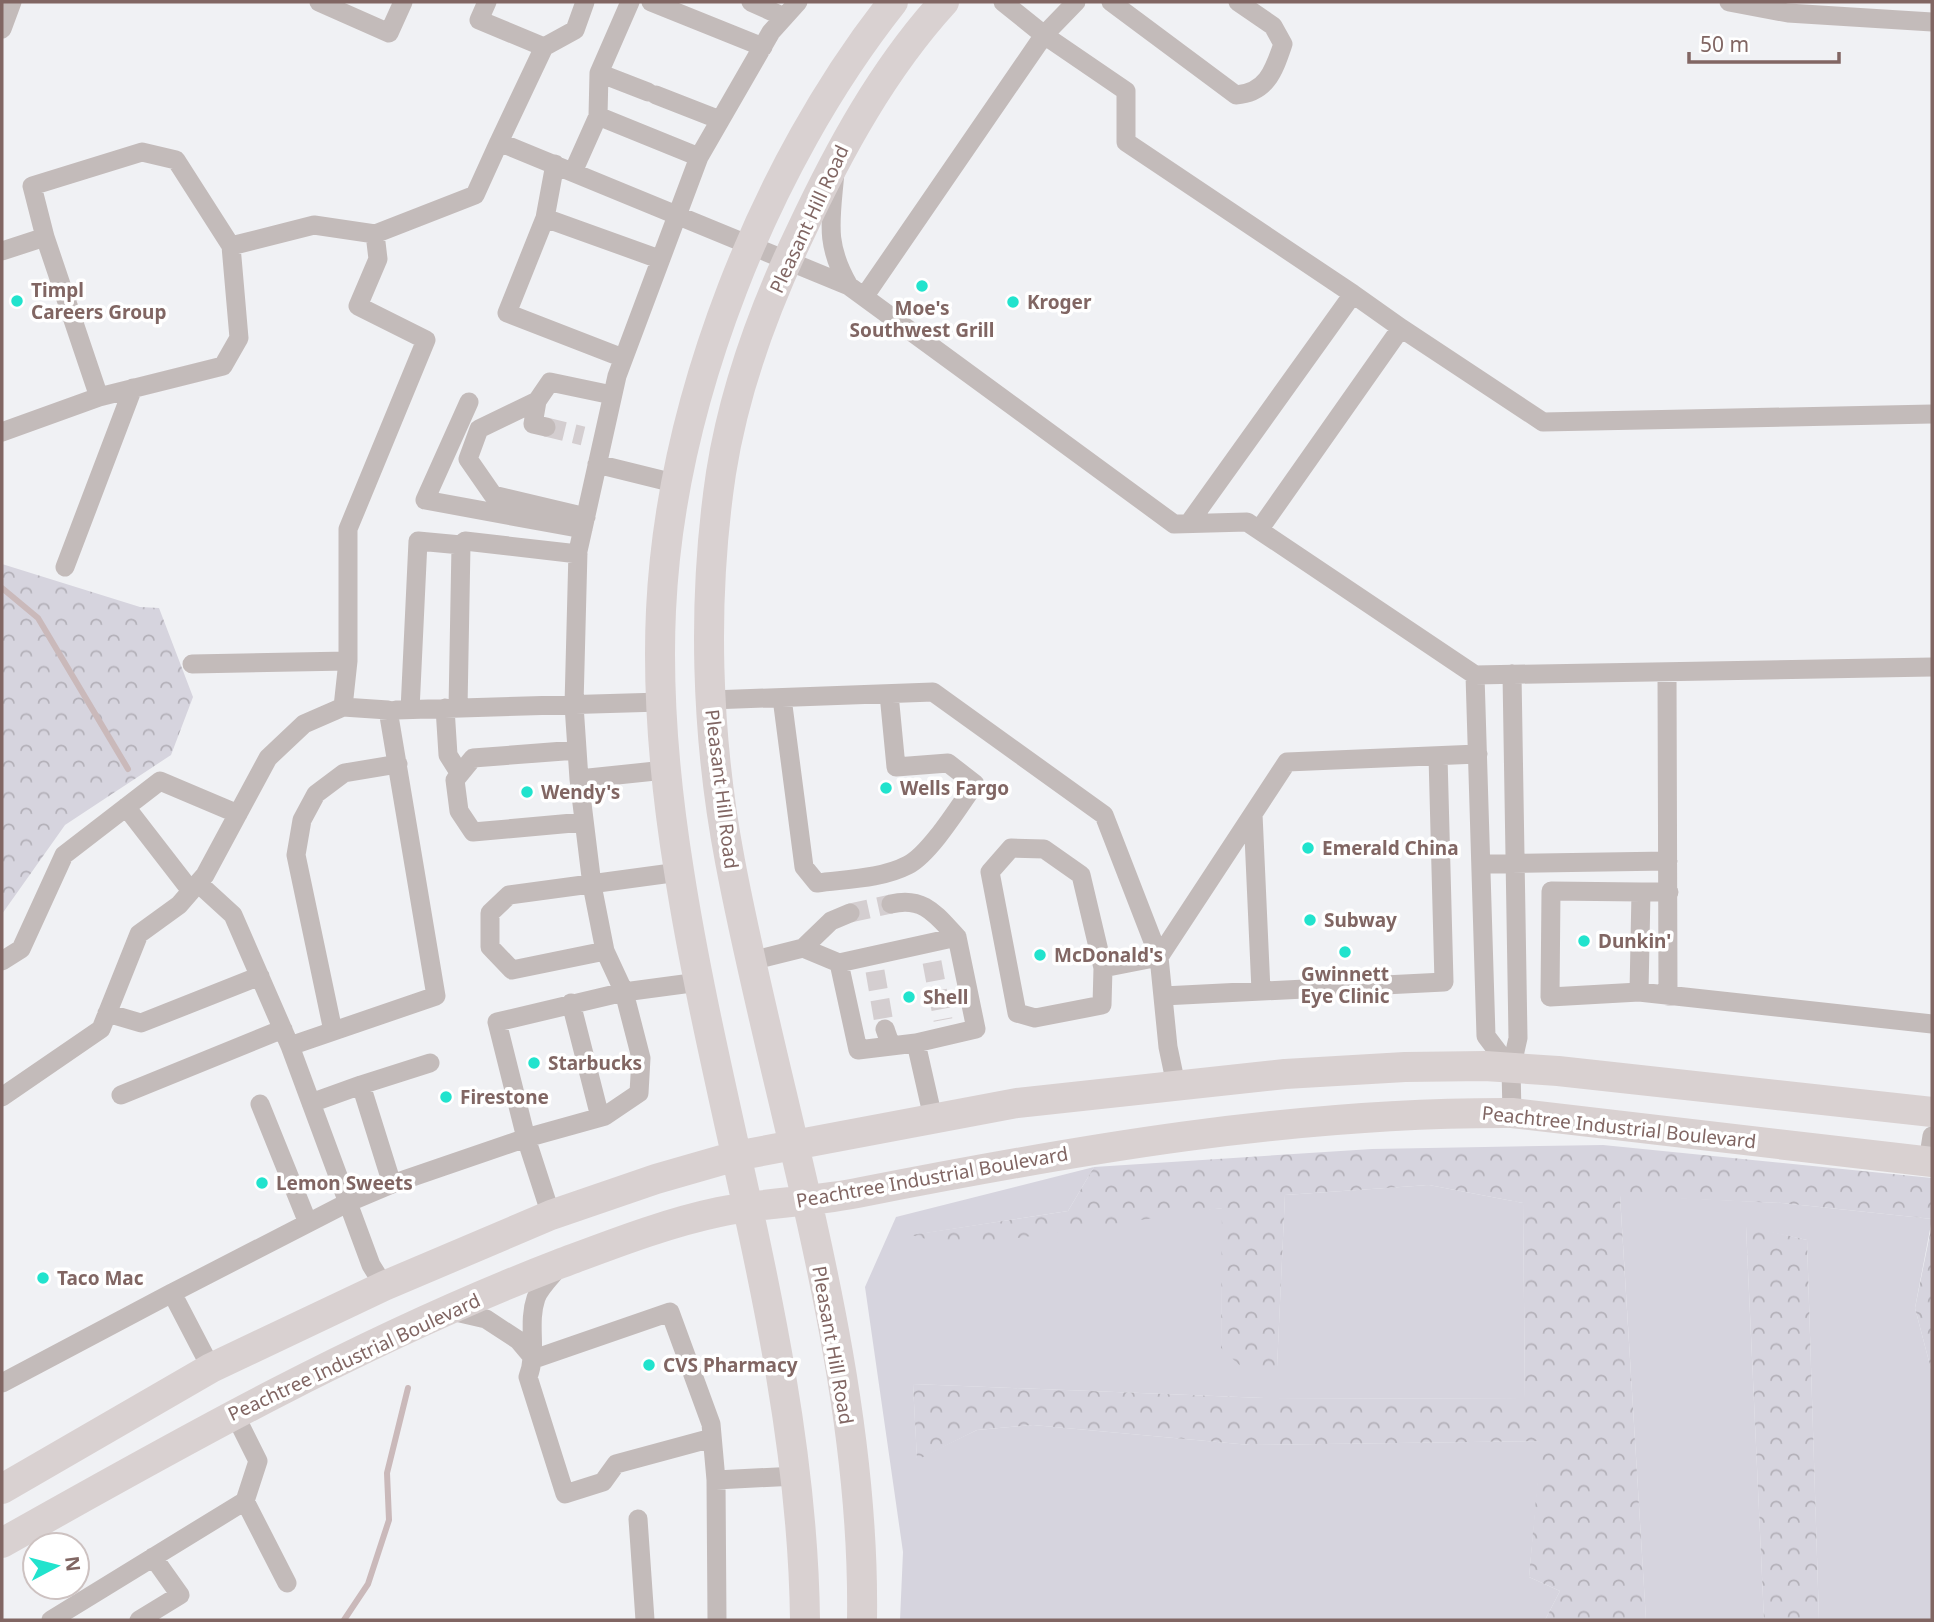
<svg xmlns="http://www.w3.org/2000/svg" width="1934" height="1622" font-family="'Noto Sans',sans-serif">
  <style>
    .green { fill: #d6d4de }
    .forest { fill: url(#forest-crowns) }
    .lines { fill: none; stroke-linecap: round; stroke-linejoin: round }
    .stream { stroke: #cab9ba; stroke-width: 6 }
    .minor-tunnel { stroke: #d4ced0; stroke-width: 19; stroke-dasharray: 19 10; stroke-linecap: butt }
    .minor { stroke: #c3bbba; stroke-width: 19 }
    .highway { stroke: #d9d1d1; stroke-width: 30 }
    .poi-dot { fill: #21e3cd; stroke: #fff; stroke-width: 2.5 }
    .labels { text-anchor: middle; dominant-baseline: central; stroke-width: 7; stroke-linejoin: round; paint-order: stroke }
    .street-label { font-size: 19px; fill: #816663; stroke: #fff }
    .poi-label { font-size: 19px; font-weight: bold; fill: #816663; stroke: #fff; text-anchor: start }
  </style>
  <defs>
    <pattern id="forest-crowns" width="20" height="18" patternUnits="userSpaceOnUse" patternTransform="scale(1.75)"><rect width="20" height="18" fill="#d6d4de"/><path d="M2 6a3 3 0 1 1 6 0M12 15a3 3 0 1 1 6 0" fill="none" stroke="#b3b0b8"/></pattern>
  </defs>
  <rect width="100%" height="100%" fill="#f0f1f4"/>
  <path class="green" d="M 1094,1167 L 1068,1211 L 913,1235 L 1223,1208 L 1221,1348 L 1277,1367 L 1285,1195 L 1429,1185 L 1523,1203 L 1525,1399 L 1264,1398 L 913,1384 L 917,1459 L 977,1430 L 1033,1425 L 1250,1445 L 1542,1441 L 1529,1577 L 1560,1591 L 1545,1620 L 900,1620 L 903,1552 L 865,1287 L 896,1217 Z
    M 1620,1195 L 1782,1203 L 1932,1219 L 1915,1308 L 1932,1373 L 1932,1620 L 1819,1620 L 1807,1240 L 1746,1227 L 1764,1620 L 1646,1620 Z"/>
  <path class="forest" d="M 2,564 L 140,607 L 159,608 L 193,697 L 171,755 L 65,825 L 2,914 Z
    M 1603,1145 L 1932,1178 L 1932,1219 L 1782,1203 L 1620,1196 L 1646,1620 L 1545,1620 L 1560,1591 L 1529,1577 L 1541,1441 L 1250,1445 L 1033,1425 L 977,1430 L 917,1460 L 913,1384 L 1264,1398 L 1525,1399 L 1523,1203 L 1429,1185 L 1285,1195 L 1277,1368 L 1249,1374 L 1221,1348 L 1222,1208 L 956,1247 L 911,1235 L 1068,1211 L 1094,1167 L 1372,1149 Z
    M 1932,1224 L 1932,1373 L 1915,1308 Z
    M 1746,1226 L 1807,1240 L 1819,1620 L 1764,1620 Z"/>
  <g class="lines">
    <path class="stream" d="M 2,588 L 38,618 L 128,769
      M 344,1620 L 368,1584 L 389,1520 L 387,1473 L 408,1388"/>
    <path class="minor-tunnel" d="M 546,427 L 583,436
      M 850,913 L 891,904
      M 932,962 L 943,1020
      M 875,971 L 885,1029"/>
    <path class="minor" d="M 319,2 L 389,33 L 403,2
      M 487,2 L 479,20 L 544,47
      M 585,2 L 575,30 L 544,47 L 499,142 L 849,286 L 1174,524 L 1247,522 L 1475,675 L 1932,667
      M 630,2 L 599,73 L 648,92
      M 651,2 L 763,47
      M 751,2 L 784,17
      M 1003,2 L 1044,35 L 1076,2
      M 1111,2 L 1236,95 C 1267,93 1274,70 1283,44 L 1273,26 L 1238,2
      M 1729,2 L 1788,13 L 1932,22
      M 2,29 L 12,2
      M 656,95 L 720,120
      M 598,116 L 599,73
      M 555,164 L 545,218 L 507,313 L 623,358
      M 573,172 L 598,116 L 699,157
      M 835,172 C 831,220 824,243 849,286
      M 545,218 L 659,259
      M 2,251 L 45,237 L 32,186 L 142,152 L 176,160 L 231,246 L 314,225 L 375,234 L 475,195 L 499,142
      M 864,297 L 1044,35 L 1126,91 L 1126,142 L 1353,294
      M 1401,328 L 1543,422 L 1932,414
      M 99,397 L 223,366 L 239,338 L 231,246
      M 537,401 L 479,429 L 468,459 L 493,495 L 586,517
      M 469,402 L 425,500 L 583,529
      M 546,427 L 533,424 L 537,401 L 550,382 L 612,395
      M 2,432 L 99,397 L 45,237
      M 597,464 L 678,484
      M 1189,523 L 1353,294 L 1401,328 L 1259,530
      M 461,545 L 465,541 L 578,554
      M 65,567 L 133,388
      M 192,664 L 348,661 L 348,529 L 426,340 L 358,306 L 378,259 L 375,234
      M 1667,672 L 1668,996
      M 1512,674 L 1518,1038 L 1511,1069 L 1512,1113
      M 1475,675 L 1486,1036 L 1511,1069
      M 782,698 L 804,867 L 817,883 C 846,879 881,879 908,865 C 930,854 960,805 975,784 L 948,763 L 896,767 L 889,694
      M 711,700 L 933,692 L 1104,815 L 1159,957 L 1103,968
      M 343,707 L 348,661
      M 445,708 L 448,755 L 460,774
      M 396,710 L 661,702
      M 410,710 L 418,541 L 461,545 L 458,708
      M 577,750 L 473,758 L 455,780 L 459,811 L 473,832 L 584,822
      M 579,779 L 665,770
      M 126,807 L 191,891
      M 1253,814 L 1261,991
      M 1011,848 L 1044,849 L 1081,875 L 1103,968 L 1102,1005 L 1035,1018 L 1017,1013 L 990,872 Z
      M 1483,864 L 1668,861
      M 198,883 L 233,915 L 290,1046 L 371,1265 L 384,1286
      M 1669,892 L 1641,892 L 1639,992 L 1932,1024
      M 891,904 C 924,896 936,915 957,937
      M 803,948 L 831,921 L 850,913
      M 605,951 L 512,970 L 490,947 L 490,913 L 509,895 L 679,872
      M 2,961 L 21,949 L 64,855 L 160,781 L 238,814
      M 751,961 L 803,948 L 839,963
      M 699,982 L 624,992 L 605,951 L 592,885 L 579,779 L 574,705 L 578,551 L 617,376 L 699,157 L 771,32 L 798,2
      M 624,992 L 641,1058 L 639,1093 L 605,1116 L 526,1138 L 497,1022 Z
      M 1639,992 L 1550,997 L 1551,891 L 1641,892
      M 1163,996 L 1444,982 L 1438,756
      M 571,1003 L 600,1117
      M 107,1013 L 141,1023 L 260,976
      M 885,1029 L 891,1046
      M 333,1031 L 296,855 L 302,820 L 316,794 L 344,773 L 398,764
      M 916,1043 L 858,1050 L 839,963 L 957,937 L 976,1029 L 916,1043 L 933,1118
      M 361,1085 L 430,1063
      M 1176,1085 L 1168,1047 L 1159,957 L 1287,762 L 1478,754
      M 121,1095 L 283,1029
      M 2,1097 L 101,1029 L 139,934 L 179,905 L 205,875 L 268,758 L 304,724 L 343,707 L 388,710 L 436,996 L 290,1046
      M 311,1103 L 361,1085 L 392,1184 L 526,1138 L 551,1215
      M 260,1104 L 308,1223
      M 1928,1162 L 1932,1136
      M 560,1266 C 553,1275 540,1287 536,1298 C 527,1324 538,1351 528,1377 L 565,1494 L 603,1482 L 616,1464 L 712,1438
      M 447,1310 L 486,1319 L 518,1340 L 534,1359
      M 534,1359 L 670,1312 L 711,1424 L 716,1480 L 796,1476
      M 211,1368 L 172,1293 L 347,1203 L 392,1184
      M 2,1383 L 172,1293
      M 716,1480 L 717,1620
      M 245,1501 L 287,1583
      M 638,1519 L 645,1620
      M 51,1620 L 245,1501 L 258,1461 L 234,1413
      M 139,1620 L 180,1595 L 153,1557"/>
    <path class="highway" d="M 2,1489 L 211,1368 L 384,1286 L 551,1215 L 656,1179 L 736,1156 L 1017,1103 L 1285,1074 L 1405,1067 L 1485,1066 L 1558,1071 L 1932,1112
      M 2,1543 C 183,1441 364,1339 559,1264 C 610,1245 666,1223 719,1212 C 766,1202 815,1202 862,1192 C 1076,1150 1292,1112 1512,1113 L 1932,1162
      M 805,1620 C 802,1365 718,1121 679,871 C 665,784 657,697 661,610 C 671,401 764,165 893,2
      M 862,1620 C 866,1364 777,1110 730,861 C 706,735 702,600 721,473 C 734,390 765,306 801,231 C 839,150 883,69 944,2"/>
  </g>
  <g class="poi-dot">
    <circle cx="922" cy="286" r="7"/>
    <circle cx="17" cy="301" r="7"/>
    <circle cx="1013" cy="302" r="7"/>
    <circle cx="886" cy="788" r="7"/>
    <circle cx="527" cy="792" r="7"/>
    <circle cx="1308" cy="848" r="7"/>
    <circle cx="1310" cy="920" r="7"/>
    <circle cx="1584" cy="941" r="7"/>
    <circle cx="1345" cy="952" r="7"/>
    <circle cx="1040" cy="955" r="7"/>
    <circle cx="909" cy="997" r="7"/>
    <circle cx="534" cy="1063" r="7"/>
    <circle cx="446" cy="1097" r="7"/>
    <circle cx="262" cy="1183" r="7"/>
    <circle cx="43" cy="1278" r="7"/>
    <circle cx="649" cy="1365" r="7"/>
  </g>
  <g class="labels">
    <g class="street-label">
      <text transform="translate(809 219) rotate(-65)">Pleasant Hill Road</text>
      <text transform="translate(722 789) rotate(83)">Pleasant Hill Road</text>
      <text transform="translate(1619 1127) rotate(6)">Peachtree Industrial Boulevard</text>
      <text transform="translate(932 1177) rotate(-10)">Peachtree Industrial Boulevard</text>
      <text transform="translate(833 1345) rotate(80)">Pleasant Hill Road</text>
      <text transform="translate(354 1357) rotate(-25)">Peachtree Industrial Boulevard</text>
    </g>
    <g class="poi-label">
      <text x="31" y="290">Timpl<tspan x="31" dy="22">Careers Group</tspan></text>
      <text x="1027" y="302">Kroger</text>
      <text x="922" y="308" text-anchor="middle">Moe's<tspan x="922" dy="22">Southwest Grill</tspan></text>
      <text x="900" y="788">Wells Fargo</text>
      <text x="541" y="792">Wendy's</text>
      <text x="1322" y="848">Emerald China</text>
      <text x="1324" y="920">Subway</text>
      <text x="1598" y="941">Dunkin'</text>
      <text x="1054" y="955">McDonald's</text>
      <text x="1345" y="974" text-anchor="middle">Gwinnett<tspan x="1345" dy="22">Eye Clinic</tspan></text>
      <text x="923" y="997">Shell</text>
      <text x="548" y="1063">Starbucks</text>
      <text x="460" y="1097">Firestone</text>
      <text x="276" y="1183">Lemon Sweets</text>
      <text x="57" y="1278">Taco Mac</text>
      <text x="663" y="1365">CVS Pharmacy</text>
    </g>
  </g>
  <rect width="1934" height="1622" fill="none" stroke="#816663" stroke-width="7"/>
  <g transform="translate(56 1566) rotate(83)"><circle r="33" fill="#ffffff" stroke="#cdc2c1" stroke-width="2"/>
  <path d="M0-5L12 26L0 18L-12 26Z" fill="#21e3cd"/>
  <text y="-10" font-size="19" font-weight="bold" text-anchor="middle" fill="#816663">N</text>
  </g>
  <path d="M1689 52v10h150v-10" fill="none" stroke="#816663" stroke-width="3.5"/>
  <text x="1700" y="52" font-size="21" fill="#816663" stroke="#ffffff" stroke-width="5" paint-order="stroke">50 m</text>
</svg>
